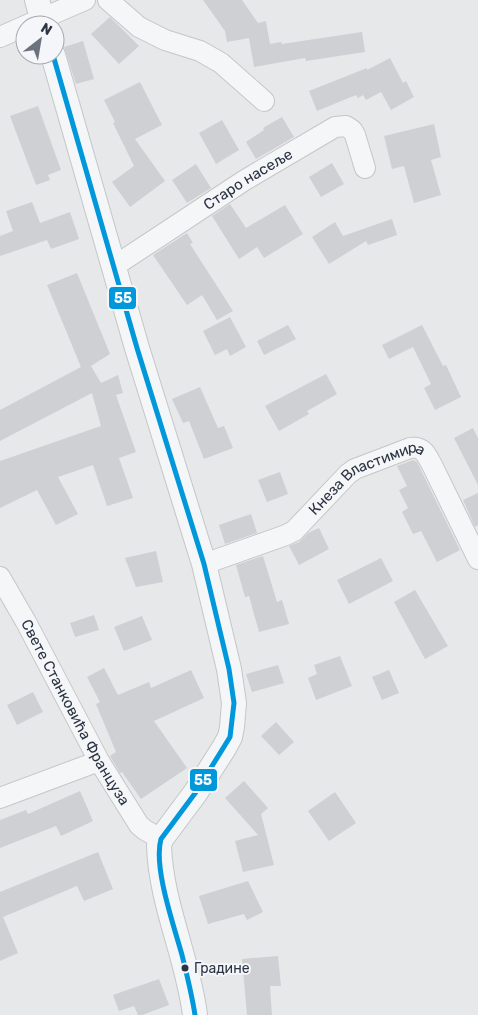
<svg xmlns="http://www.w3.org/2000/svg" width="478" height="1015" font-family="Rubik,sans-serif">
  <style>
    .building { fill: #ced0d3 }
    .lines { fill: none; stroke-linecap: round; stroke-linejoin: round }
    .minor-casing { stroke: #c4c6c8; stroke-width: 22 }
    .tertiary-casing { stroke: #c4c6c8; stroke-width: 26 }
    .minor { stroke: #f5f6f7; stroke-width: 20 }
    .tertiary { stroke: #f5f6f7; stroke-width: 24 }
    .bus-1-casing { stroke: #f4f6f9; stroke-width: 9 }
    .bus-1 { stroke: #0098da; stroke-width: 5 }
    .bus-dot { fill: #2b3445; stroke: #f4f6f9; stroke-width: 2 }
    .labels { text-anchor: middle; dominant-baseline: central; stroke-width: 4; stroke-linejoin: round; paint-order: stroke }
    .bus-label { font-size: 14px; fill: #2b3445; stroke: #f4f6f9; text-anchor: start }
    .street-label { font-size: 15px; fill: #2b3445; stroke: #f4f6f9 }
    .line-badge { stroke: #f4f6f9; stroke-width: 2 }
    .badge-label { font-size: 14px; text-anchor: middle; font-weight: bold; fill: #fff }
  </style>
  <rect width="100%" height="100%" fill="#e6e8ea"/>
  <path class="building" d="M 203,0 L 242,0 L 258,23 L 266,21 L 270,44 L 281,42 L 282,44 L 362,32 L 365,52 L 306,61 L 305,58 L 254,67 L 249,38 L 227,42 L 225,31 Z
    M 110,17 L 139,46 L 119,64 L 91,34 Z
    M 83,41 L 94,79 L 76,84 L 64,47 Z
    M 390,58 L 403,83 L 406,81 L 414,97 L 391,110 L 381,92 L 366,100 L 363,95 L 358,98 L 356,95 L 317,111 L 309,91 L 367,68 L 367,70 Z
    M 140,82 L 162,125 L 135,139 L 165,181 L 130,207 L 112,182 L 134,166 L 113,123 L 115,122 L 104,100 Z
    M 38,106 L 61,170 L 48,175 L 50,180 L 36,185 L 10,116 Z
    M 282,117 L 294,137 L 256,159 L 246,142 L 264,130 L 263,128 Z
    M 222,120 L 239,150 L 216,164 L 199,133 Z
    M 434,124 L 441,157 L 431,160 L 441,195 L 414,203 L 404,166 L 392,169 L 384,136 Z
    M 332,163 L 344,184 L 321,197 L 309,177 Z
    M 196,164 L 211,188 L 187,203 L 172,180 Z
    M 32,202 L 40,223 L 70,212 L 79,239 L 51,249 L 47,240 L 0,256 L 0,236 L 13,231 L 6,211 Z
    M 230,204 L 246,228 L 285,205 L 303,234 L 264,258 L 257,247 L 239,259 L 212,216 Z
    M 392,219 L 397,235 L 368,245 L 366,241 L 329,264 L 312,237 L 335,222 L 343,236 Z
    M 187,233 L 193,243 L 190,244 L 233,311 L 217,320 L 202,295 L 187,305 L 153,255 Z
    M 77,273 L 110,354 L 91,366 L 101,383 L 118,375 L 123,393 L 116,395 L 136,452 L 119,458 L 133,498 L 107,506 L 93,465 L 58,477 L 78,514 L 56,525 L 37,490 L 0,508 L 0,461 L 101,426 L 92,393 L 0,441 L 0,410 L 81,367 L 47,285 Z
    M 230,317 L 246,347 L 230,356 L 227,349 L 215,355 L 203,331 Z
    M 288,325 L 296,339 L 264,355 L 257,341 Z
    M 422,325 L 443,366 L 446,365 L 461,397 L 435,410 L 424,388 L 431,384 L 413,347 L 389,359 L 382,345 Z
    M 326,374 L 337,394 L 307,411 L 309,414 L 279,431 L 265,406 Z
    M 200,387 L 218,428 L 224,426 L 233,448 L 204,459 L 189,421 L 183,423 L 172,399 Z
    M 473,428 L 478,438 L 478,485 L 454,438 Z
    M 413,460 L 417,462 L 460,550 L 437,562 L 421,531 L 413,534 L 402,512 L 408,508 L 399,490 L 407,486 L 397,466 Z
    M 280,472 L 288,494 L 267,502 L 258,480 Z
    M 478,493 L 478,525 L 475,527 L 463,500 Z
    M 251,514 L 257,533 L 225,544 L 219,525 Z
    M 319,528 L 329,549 L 299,565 L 289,546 L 299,542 L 308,533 Z
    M 156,551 L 163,582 L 136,587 L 125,558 Z
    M 263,556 L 277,602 L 282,600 L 289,624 L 259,632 L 249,596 L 245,597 L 236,565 Z
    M 381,558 L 393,581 L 349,604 L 337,580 Z
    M 415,590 L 448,646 L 425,659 L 394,602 Z
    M 94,615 L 99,630 L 75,637 L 70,623 Z
    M 142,616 L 152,640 L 124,651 L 114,627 Z
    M 340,656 L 352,686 L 316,700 L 308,678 L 317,674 L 314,665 Z
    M 278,665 L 284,683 L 252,692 L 246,674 Z
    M 104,668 L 118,695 L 149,682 L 151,688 L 191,670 L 204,698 L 154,721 L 187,768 L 141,799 L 122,772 L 120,773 L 110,756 L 116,752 L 96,704 L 100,702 L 87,677 Z
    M 389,670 L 399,693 L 382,700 L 372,677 Z
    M 33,692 L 43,712 L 17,725 L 7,705 Z
    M 276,722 L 294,742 L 279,755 L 261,736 Z
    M 244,781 L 268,808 L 261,814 L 274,865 L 243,872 L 235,841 L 258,835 L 225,798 Z
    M 80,791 L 93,821 L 61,836 L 56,826 L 0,848 L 0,820 L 26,810 L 28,814 Z
    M 335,792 L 356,823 L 329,841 L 308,811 Z
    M 98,852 L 113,889 L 84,901 L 77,886 L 3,917 L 18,953 L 0,961 L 0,892 Z
    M 248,881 L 263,912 L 247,920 L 244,914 L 208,924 L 199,896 Z
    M 278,956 L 281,986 L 270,986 L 272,1015 L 247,1015 L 242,959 Z
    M 159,979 L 169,1005 L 142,1015 L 138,1015 L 134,1006 L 119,1011 L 113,995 Z"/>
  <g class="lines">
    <defs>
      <g id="minor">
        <path d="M 108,0 L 139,27 L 165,40 L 200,51 L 221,63 L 264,101"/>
        <path d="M 27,25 L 85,0"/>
        <path d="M 0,37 L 25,26"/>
        <path id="s1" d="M 113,267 L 245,180 L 335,127 L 346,126 L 352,130 L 355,135 L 365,168"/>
        <path id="s2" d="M 204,564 L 286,535 L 294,531 L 348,474 L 355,469 L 410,448 C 423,446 426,454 432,465 L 478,559"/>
        <path id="s3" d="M 0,577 L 26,622 L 99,761 L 139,825 L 145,830 L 161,839"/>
        <path d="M 0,798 L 99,761"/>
      </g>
      <path id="tertiary" d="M 37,0 L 44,25
        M 53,55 L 137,348 L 204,564 L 229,669 L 234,703 L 232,727 L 230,737 L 224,748 L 196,792 L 161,839 L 159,846 C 161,904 188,958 195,1015"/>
    </defs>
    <use href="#minor" class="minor-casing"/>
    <use href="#tertiary" class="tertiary-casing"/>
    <use href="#minor" class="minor"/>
    <use href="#tertiary" class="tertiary"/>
    <defs>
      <path id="bus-1" d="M 53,55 L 137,348 L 204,564 L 229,669 L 234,703 L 230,737 L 196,792 L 161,839 C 153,867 174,926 182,955 C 187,975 192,995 195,1015"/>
    </defs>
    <use href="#bus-1" class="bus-1-casing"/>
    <use href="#bus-1" class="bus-1"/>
  </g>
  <circle class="bus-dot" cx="185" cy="968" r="4.5"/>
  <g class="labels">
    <g class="bus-label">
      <text x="194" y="968">Градине</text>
    </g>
    <g class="street-label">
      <text stroke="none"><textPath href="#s1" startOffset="161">Старо насеље</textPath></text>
      <text stroke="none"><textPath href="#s2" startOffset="189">Кнеза Властимира</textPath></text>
      <text stroke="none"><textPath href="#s3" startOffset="155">Свете Станковића Француза</textPath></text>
    </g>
  </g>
  <g class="line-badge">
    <rect x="108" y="286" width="29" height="24" rx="5" fill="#0098da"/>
    <rect x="189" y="768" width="29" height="24" rx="5" fill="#0098da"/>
  </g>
  <g class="badge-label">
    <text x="123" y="303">55</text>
    <text x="203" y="785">55</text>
  </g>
  <g transform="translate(40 40) rotate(31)"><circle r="24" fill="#f4f6f9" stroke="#a4a8b1"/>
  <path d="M0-4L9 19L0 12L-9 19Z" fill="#6c737f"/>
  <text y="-8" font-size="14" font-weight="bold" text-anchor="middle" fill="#2b3445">N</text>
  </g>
</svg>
